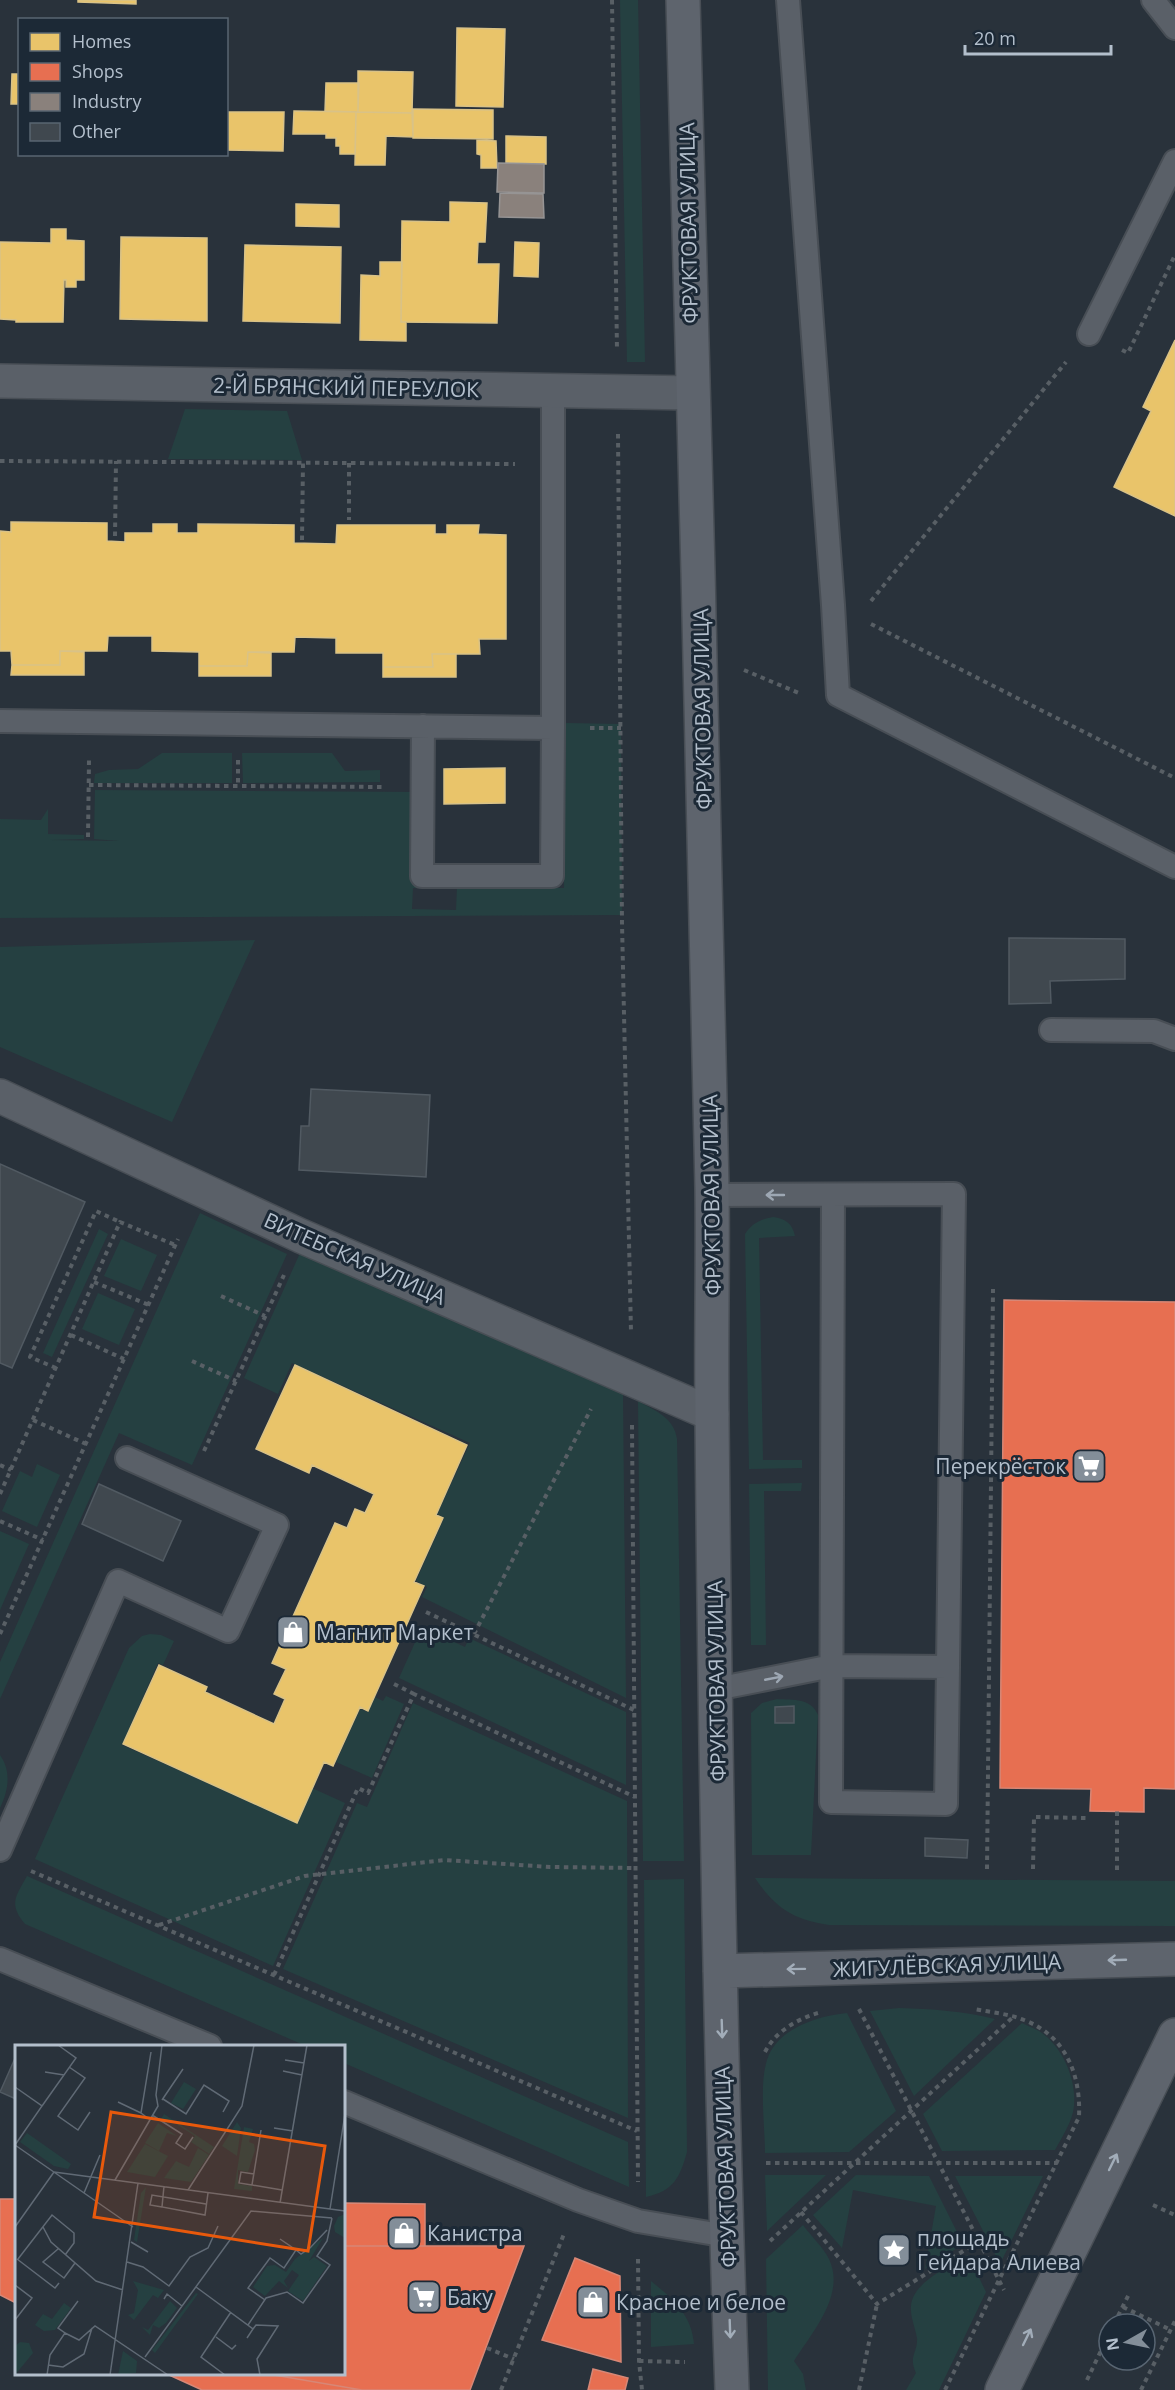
<svg xmlns="http://www.w3.org/2000/svg" width="1175" height="2390" font-family="'Open Sans',sans-serif">
  <style>
    .green { fill: #254041 }
    .homes { fill: #e9c46a; stroke: #d9c287; stroke-width: 1.5 }
    .shops { fill: #e76f51; stroke: #d78776; stroke-width: 1.5 }
    .industry { fill: #8a817c; stroke: #969494; stroke-width: 1.5 }
    .building { fill: #40484f; stroke: #515a62; stroke-width: 1.5 }
    .lines { fill: none; stroke-linecap: round; stroke-linejoin: round }
    .lane-casing { stroke: #484e55; stroke-width: 26 }
    .street-casing { stroke: #484e55; stroke-width: 36 }
    .secondary-casing { stroke: #484e55; stroke-width: 36 }
    .path { stroke: #585f65; stroke-width: 4; stroke-dasharray: 4.5 4.5; stroke-linecap: butt }
    .lane { stroke: #5a6068; stroke-width: 22 }
    .street { stroke: #5a6068; stroke-width: 33 }
    .secondary { stroke: #5e646d; stroke-width: 33 }
    .oneway { stroke: #9da7b3 }
    .oneway2 { stroke: #a2adb9 }
    .labels { text-anchor: middle; dominant-baseline: central; stroke-width: 6; stroke-linejoin: round; paint-order: stroke }
    .street-label { font-size: 21px; fill: #b3bfcc; stroke: #1c2936 }
    .poi-label { font-size: 21px; fill: #b3bfcc; stroke: #1c2936; text-anchor: start }
    .inset-road { fill: none; stroke: #606a75; stroke-width: 1.5 }
    .view { fill: #e8590c; fill-opacity: 0.15; stroke: #e8590c; stroke-width: 3 }
    .inset-edge { fill: none; stroke: #b3bfcc; stroke-width: 3 }
  </style>
  <rect width="100%" height="100%" fill="#29323b"/>
  <path class="green" d="M 620,0 L 638,0 L 645,362 L 627,362 Z
    M 185,409 L 287,411 L 302,460 L 168,459 Z
    M 566,723 L 621,724 L 622,915 L 0,918 L 0,819 L 41,820 L 48,809 L 48,834 L 84,835 L 84,839 L 50,840 L 119,841 L 94,839 L 95,790 L 420,792 L 419,888 L 413,888 L 412,909 L 456,910 L 457,887 L 564,888 Z
    M 162,753 L 232,753 L 232,783 L 94,783 L 95,774 L 109,770 L 138,769 Z
    M 242,753 L 332,753 L 345,771 L 380,770 L 380,782 L 243,783 Z
    M 255,940 L 172,1122 L 0,1047 L 0,947 Z
    M 200,1213 L 287,1254 L 192,1465 L 119,1433 L 0,1699 L 0,1662 Z
    M 773,1217 C 786,1219 792,1223 795,1236 L 759,1238 L 763,1460 L 802,1460 L 802,1468 L 749,1469 L 745,1234 C 752,1223 761,1219 773,1217 Z
    M 99,1229 L 108,1234 L 52,1357 L 43,1353 Z
    M 121,1239 L 157,1255 L 141,1291 L 104,1276 Z
    M 300,1253 L 623,1394 L 626,1698 L 422,1597 L 427,1587 L 416,1581 L 444,1518 L 437,1514 L 470,1443 L 292,1363 L 278,1394 L 244,1378 Z
    M 98,1293 L 135,1309 L 119,1345 L 82,1329 Z
    M 638,1401 C 655,1411 674,1417 677,1439 L 684,1861 L 643,1861 Z
    M 37,1464 L 60,1475 L 37,1527 L 2,1511 L 20,1471 L 32,1477 Z
    M 802,1483 L 801,1491 L 764,1491 L 766,1645 L 751,1645 L 749,1484 Z
    M 0,1531 L 29,1544 L 0,1610 Z
    M 422,1627 L 465,1647 L 469,1638 L 626,1712 L 626,1785 L 399,1678 Z
    M 150,1634 L 161,1635 L 174,1641 L 163,1665 L 158,1663 L 122,1745 L 296,1822 L 312,1788 L 345,1803 L 273,1966 L 35,1859 L 129,1648 L 142,1636 Z
    M 386,1696 L 404,1704 L 372,1778 L 336,1762 L 360,1709 L 368,1712 L 375,1697 L 383,1701 Z
    M 777,1699 C 794,1700 811,1698 818,1715 L 811,1855 L 752,1855 L 751,1713 L 762,1703 Z
    M 413,1703 L 627,1801 L 628,2118 L 283,1969 L 357,1803 L 367,1807 Z
    M 0,1755 C 12,1772 8,1791 0,1808 Z
    M 27,1876 L 628,2142 L 629,2187 L 344,2063 L 344,2046 L 306,2046 L 25,1924 C 8,1904 16,1896 27,1876 Z
    M 755,1878 L 1175,1881 L 1175,1926 L 829,1925 C 794,1920 775,1908 755,1878 Z
    M 684,1879 L 687,2152 C 680,2177 674,2191 646,2197 L 644,1880 Z
    M 899,2008 C 932,2009 963,2011 995,2019 L 914,2096 L 870,2011 Z
    M 847,2013 L 896,2111 L 849,2152 L 765,2153 C 765,2125 759,2086 767,2060 C 777,2028 818,2016 847,2013 Z
    M 1022,2023 C 1027,2026 1034,2028 1039,2031 C 1064,2047 1079,2084 1073,2112 C 1070,2125 1061,2139 1055,2150 L 942,2151 L 923,2114 Z
    M 765,2175 L 826,2175 L 767,2231 Z
    M 856,2175 L 929,2176 L 963,2244 L 925,2269 L 936,2206 L 853,2190 L 842,2248 L 813,2215 Z
    M 955,2176 L 1043,2176 L 1000,2264 Z
    M 803,2225 C 811,2236 823,2247 829,2259 C 846,2295 812,2332 794,2361 L 803,2374 L 806,2390 L 768,2390 L 766,2259 Z
    M 968,2255 L 986,2292 L 939,2390 L 906,2390 L 916,2373 C 908,2356 918,2353 917,2338 C 915,2327 910,2316 911,2306 C 913,2281 950,2267 968,2255 Z
    M 651,2281 C 672,2298 692,2315 694,2344 L 651,2347 Z"/>
  <path class="homes" d="M 78,0 L 136,0 L 136,4 L 78,2 Z
    M 457,28 L 505,29 L 503,107 L 456,106 Z
    M 358,71 L 413,72 L 412,113 L 358,112 Z
    M 12,74 L 20,74 L 20,104 L 11,104 Z
    M 326,83 L 359,83 L 358,112 L 325,111 Z
    M 413,109 L 493,110 L 493,139 L 413,138 Z
    M 294,111 L 356,112 L 355,154 L 340,154 L 340,146 L 336,146 L 336,138 L 326,138 L 326,134 L 293,134 Z
    M 226,112 L 284,112 L 283,151 L 226,150 Z
    M 356,112 L 412,113 L 413,137 L 386,136 L 385,165 L 355,165 Z
    M 506,136 L 546,137 L 546,164 L 506,163 Z
    M 477,140 L 496,141 L 497,168 L 481,168 L 481,155 L 477,154 Z
    M 450,202 L 487,203 L 485,242 L 478,242 L 477,264 L 499,264 L 497,323 L 401,322 L 402,221 L 450,222 Z
    M 296,204 L 339,205 L 339,227 L 296,226 Z
    M 51,229 L 66,229 L 66,240 L 84,241 L 84,280 L 76,280 L 76,287 L 66,287 L 66,280 L 64,280 L 63,322 L 16,322 L 16,320 L 0,319 L 0,242 L 51,243 Z
    M 121,237 L 207,238 L 207,321 L 120,319 Z
    M 515,242 L 539,243 L 538,277 L 514,276 Z
    M 245,245 L 341,247 L 340,323 L 243,321 Z
    M 380,262 L 402,262 L 401,322 L 406,322 L 406,341 L 360,340 L 361,275 L 380,276 Z
    M 1175,340 L 1175,516 L 1114,487 L 1151,411 L 1143,407 Z
    M 11,522 L 107,523 L 107,541 L 125,542 L 125,533 L 153,533 L 153,524 L 177,524 L 177,533 L 198,533 L 198,524 L 294,525 L 294,543 L 336,544 L 337,525 L 435,525 L 435,534 L 447,534 L 447,525 L 479,525 L 478,534 L 506,535 L 506,639 L 479,639 L 480,654 L 432,654 L 433,667 L 383,667 L 383,653 L 336,653 L 336,638 L 295,637 L 294,652 L 248,652 L 247,666 L 199,666 L 199,652 L 152,651 L 152,636 L 108,636 L 107,651 L 60,651 L 60,665 L 12,665 L 11,651 L 0,651 L 0,531 L 11,532 Z
    M 60,651 L 84,652 L 84,675 L 11,675 L 12,665 L 60,665 Z
    M 248,652 L 271,653 L 271,676 L 199,676 L 199,666 L 247,666 Z
    M 432,654 L 456,654 L 456,677 L 383,677 L 383,667 L 433,667 Z
    M 505,768 L 505,803 L 444,804 L 444,769 Z
    M 295,1365 L 467,1445 L 436,1515 L 443,1518 L 414,1582 L 424,1586 L 368,1711 L 360,1707 L 333,1766 L 324,1762 L 297,1823 L 123,1744 L 159,1665 L 207,1687 L 205,1692 L 274,1724 L 285,1699 L 274,1694 L 286,1669 L 272,1663 L 335,1523 L 347,1528 L 355,1509 L 365,1513 L 374,1494 L 312,1465 L 309,1473 L 256,1449 Z"/>
  <path class="shops" d="M 1004,1300 L 1175,1302 L 1175,1789 L 1144,1788 L 1144,1812 L 1090,1811 L 1091,1789 L 1000,1788 Z
    M 0,2199 L 16,2199 L 16,2303 L 0,2295 Z
    M 344,2203 L 425,2204 L 425,2246 L 344,2246 Z
    M 344,2246 L 524,2246 L 470,2390 L 362,2390 L 268,2374 L 344,2374 Z
    M 575,2258 L 620,2276 L 621,2362 L 542,2340 Z
    M 593,2369 L 628,2378 L 625,2390 L 588,2390 Z
    M 167,2374 L 268,2374 L 362,2390 L 202,2390 Z"/>
  <path class="industry" d="M 498,163 L 544,164 L 544,193 L 497,192 Z
    M 500,193 L 543,194 L 544,218 L 499,217 Z"/>
  <path class="building" d="M 1009,938 L 1125,939 L 1125,979 L 1050,981 L 1051,1003 L 1009,1004 Z
    M 311,1089 L 430,1095 L 426,1177 L 299,1170 L 301,1126 L 309,1126 Z
    M 0,1164 L 85,1202 L 12,1368 L 0,1363 Z
    M 99,1484 L 181,1521 L 163,1561 L 82,1524 Z
    M 794,1706 L 794,1723 L 775,1723 L 775,1707 Z
    M 925,1838 L 968,1840 L 967,1858 L 925,1856 Z
    M 16,2056 L 16,2099 L 0,2092 Z"/>
  <g class="lines">
    <defs>
      <path id="lane" d="M 788,0 L 833,605 L 838,695 L 1175,867
        M 1153,0 L 1175,28
        M 1089,334 L 1175,161
        M 0,721 L 553,728 L 553,391
        M 423,726 L 422,876 L 552,876 L 553,728
        M 1051,1030 L 1154,1031 L 1175,1039
        M 712,1195 L 954,1194 L 948,1667 L 832,1666 L 716,1689
        M 833,1195 L 831,1802 L 946,1804 L 948,1667
        M 0,1850 L 118,1581 L 228,1631 L 277,1525 L 127,1458
        M 0,1959 L 210,2046
        M 344,2102 L 578,2200 L 638,2221 L 727,2236"/>
      <path id="street" d="M 0,381 L 692,393
        M 0,1096 L 301,1236 L 712,1414"/>
      <path id="secondary" d="M 683,0 C 692,396 706,793 712,1189 C 713,1265 711,1341 712,1417 C 715,1741 720,2066 732,2390
        M 720,1971 L 1175,1959
        M 1002,2390 L 1175,2035"/>
    </defs>
    <use href="#lane" class="lane-casing"/>
    <use href="#street" class="street-casing"/>
    <use href="#secondary" class="secondary-casing"/>
    <path class="path" d="M 612,0 L 617,351
      M 1122,350 L 1128,353 L 1175,255
      M 618,434 L 622,923 L 631,1332
      M 0,461 L 515,464
      M 349,463 L 349,520
      M 115,536 L 116,461
      M 302,540 L 303,462
      M 871,601 L 1066,362
      M 871,624 L 1175,778
      M 744,670 L 801,694
      M 590,728 L 621,728
      M 238,760 L 238,786
      M 89,785 L 386,787
      M 88,837 L 89,760
      M 94,1282 L 149,1305
      M 221,1296 L 265,1316
      M 71,1335 L 124,1359
      M 192,1361 L 236,1381
      M 56,1368 L 30,1357 L 96,1211 L 120,1222
      M 33,1420 L 86,1444
      M 632,1425 L 638,2182
      M 204,1451 L 284,1275
      M 0,1465 L 11,1470
      M 0,1494 L 120,1222 L 175,1245
      M 0,1521 L 43,1540
      M 426,1612 L 634,1710
      M 0,1634 L 178,1239
      M 474,1634 L 591,1409
      M 394,1684 L 414,1694
      M 987,1869 L 993,1289
      M 1033,1869 L 1034,1817 L 1087,1818
      M 1117,1870 L 1117,1811
      M 31,1871 L 637,2131
      M 159,1925 L 305,1876 L 445,1860 L 550,1867 L 635,1868
      M 274,1975 L 358,1788 L 368,1793 L 414,1694 L 635,1797
      M 859,2009 L 1004,2290
      M 765,2052 C 775,2032 797,2019 818,2013
      M 766,2163 L 1057,2163
      M 1153,2205 L 1175,2215
      M 801,2212 L 877,2304 L 978,2242
      M 770,2241 L 1013,2017
      M 638,2259 L 639,2361 L 642,2390
      M 1123,2307 L 1171,2330
      M 1114,2324 L 1129,2294
      M 487,2348 L 514,2359
      M 639,2361 L 685,2362
      M 1087,2380 L 1109,2334
      M 501,2390 L 564,2234
      M 859,2390 L 877,2304
      M 945,2390 L 1079,2117 C 1081,2075 1066,2036 1024,2020 C 1009,2014 991,2012 974,2009
      M 1141,2390 L 1175,2321"/>
    <use href="#lane" class="lane"/>
    <use href="#street" class="street"/>
    <use href="#secondary" class="secondary"/>
  </g>
  <defs><path id="oneway-shaft" d="M-6 0H5M1.5-3L5.5 0L1.5 3" fill="none" stroke-width="1.6" stroke-linecap="round" stroke-linejoin="round" transform="scale(1.5)"/></defs>
  <g class="oneway">
    <use href="#oneway-shaft" transform="translate(775 1195) rotate(180)"/>
    <use href="#oneway-shaft" transform="translate(774 1678) rotate(-11)"/>
  </g>
  <g class="oneway2">
    <use href="#oneway-shaft" transform="translate(1117 1960) rotate(178)"/>
    <use href="#oneway-shaft" transform="translate(796 1969) rotate(179)"/>
    <use href="#oneway-shaft" transform="translate(722 2029) rotate(88)"/>
    <use href="#oneway-shaft" transform="translate(1113 2162) rotate(-64)"/>
    <use href="#oneway-shaft" transform="translate(730 2329) rotate(88)"/>
    <use href="#oneway-shaft" transform="translate(1027 2337) rotate(-64)"/>
  </g>
  <defs>
    <symbol id="supermarket-square" viewBox="-11 -11 22 22"><rect x="-9" y="-9" width="18" height="18" rx="4" fill="#838e99" stroke="#1c2936"/><path d="M-6-5.5h2.5l.6 2H6L4.5 2H-2.5L-4.4-4H-6ZM-1.5 3.2a1.3 1.3 0 1 0 .1 0ZM3 3.2a1.3 1.3 0 1 0 .1 0Z" fill="#fff"/></symbol>
    <symbol id="shop-square" viewBox="-11 -11 22 22"><rect x="-9" y="-9" width="18" height="18" rx="4" fill="#838e99" stroke="#1c2936"/><path d="M-5-2.5h2.3a2.7 3.5 0 0 1 5.4 0H5L5.5 6h-11ZM-1.5-2.5h3a1.5 2.3 0 0 0-3 0Z" fill="#fff"/></symbol>
    <symbol id="sight-square" viewBox="-11 -11 22 22"><rect x="-9" y="-9" width="18" height="18" rx="4" fill="#838e99" stroke="#1c2936"/><path d="M0-6L1.8-2.2L6-1.7L2.9 1.2L3.7 5.4L0 3.3L-3.7 5.4L-2.9 1.2L-6-1.7L-1.8-2.2Z" fill="#fff"/></symbol>
  </defs>
  <g fill-rule="evenodd">
    <use href="#supermarket-square" x="1070" y="1447" width="38" height="38"/>
    <use href="#shop-square" x="274" y="1613" width="38" height="38"/>
    <use href="#shop-square" x="385" y="2214" width="38" height="38"/>
    <use href="#sight-square" x="875" y="2231" width="38" height="38"/>
    <use href="#supermarket-square" x="405" y="2278" width="38" height="38"/>
    <use href="#shop-square" x="574" y="2283" width="38" height="38"/>
  </g>
  <g class="labels">
    <g class="street-label">
      <text transform="translate(688 223) rotate(-91)">ФРУКТОВАЯ УЛИЦА</text>
      <text transform="translate(346 387) rotate(1)">2-Й БРЯНСКИЙ ПЕРЕУЛОК</text>
      <text transform="translate(702 709) rotate(-91)">ФРУКТОВАЯ УЛИЦА</text>
      <text transform="translate(711 1195) rotate(-91)">ФРУКТОВАЯ УЛИЦА</text>
      <text transform="translate(355 1258) rotate(24)">ВИТЕБСКАЯ УЛИЦА</text>
      <text transform="translate(716 1681) rotate(-91)">ФРУКТОВАЯ УЛИЦА</text>
      <text transform="translate(947 1965) rotate(-2)">ЖИГУЛЁВСКАЯ УЛИЦА</text>
      <text transform="translate(725 2167) rotate(-92)">ФРУКТОВАЯ УЛИЦА</text>
    </g>
    <g class="poi-label">
      <text x="1066" y="1466" text-anchor="end">Перекрёсток</text>
      <text x="316" y="1632">Магнит Маркет</text>
      <text x="427" y="2233">Канистра</text>
      <text x="917" y="2238">площадь<tspan x="917" dy="24">Гейдара Алиева</tspan></text>
      <text x="447" y="2297">Баку</text>
      <text x="616" y="2302">Красное и белое</text>
    </g>
  </g>
  <g transform="translate(15 2045)">
    <rect width="330" height="330" fill="#29323b"/>
    <path d="M 169,37 L 181,44 L 168,64 L 156,58 ZM 149,69 L 199,102 L 194,109 L 176,97 L 180,91 L 155,75 L 146,74 ZM 222,77 L 226,83 L 222,111 L 207,101 ZM 143,78 L 162,91 L 152,88 L 144,106 L 130,98 ZM 229,82 L 238,84 L 234,97 L 239,99 L 240,105 L 233,127 L 223,125 L 223,139 L 237,141 L 237,146 L 219,144 ZM 12,88 L 56,119 L 53,124 L 39,121 L 5,97 ZM 130,99 L 153,111 L 140,132 L 112,127 ZM 183,103 L 194,110 L 176,137 L 149,133 L 161,116 L 174,122 ZM 131,142 L 122,197 L 119,195 L 126,148 ZM 330,169 L 330,193 L 320,187 L 319,181 L 323,172 ZM 308,193 L 294,216 L 299,212 L 312,221 L 288,256 L 273,246 L 284,230 L 277,225 L 269,236 L 273,243 L 264,236 L 250,251 L 238,242 L 252,221 L 260,220 L 271,227 L 280,214 ZM 118,236 L 149,245 L 143,253 L 138,250 L 119,275 L 113,270 L 119,268 L 123,245 ZM 181,248 L 183,249 L 140,308 L 137,305 ZM 155,256 L 162,263 L 151,278 L 144,283 L 138,280 L 135,290 L 127,282 L 133,285 ZM 49,258 L 56,263 L 40,285 L 29,286 L 20,280 L 28,269 L 37,274 ZM 5,297 L 14,298 L 18,308 L 0,330 L 0,301 ZM 108,306 L 122,316 L 121,328 L 103,330 Z" fill="#254041"/>
    <path class="inset-road" d="M 270,15 L 289,18M 54,22 L 70,33 L 43,71 L 63,85 L 75,67M 268,26 L 287,30M 30,27 L 49,30M 0,42 L 27,61 L 0,100M 148,54 L 171,69 L 189,40 L 214,56 L 208,67M 147,55 L 168,24M 103,57 L 126,68M 27,61 L 61,13 L 43,0M 137,70 L 167,89 L 161,98 L 170,104 L 178,92M 134,74 L 126,68 L 136,7M 259,83 L 278,86M 246,85 L 237,140 L 267,145M 0,100 L 118,182M 39,127 L 330,166M 100,135 L 143,61 L 141,50 L 147,0M 237,140 L 224,138 L 226,127 L 239,129M 149,141 L 147,162 L 190,170 L 193,148M 173,145 L 227,61 L 239,0M 69,148 L 85,110M 265,158 L 292,0M 147,162 L 135,160 L 137,150 L 191,159M 315,164 L 330,69M 0,182 L 39,127M 28,182 L 36,197 L 81,236 L 108,245M 116,197 L 133,207M 43,204 L 28,217 L 49,233 L 60,218M 281,205 L 286,209 L 295,203 L 312,185M 2,214 L 40,243 L 44,238M 3,214 L 37,170 L 59,188 L 59,198 L 50,210M 112,217 L 128,222 L 154,241 L 175,212 L 193,203 L 203,181M 0,240 L 17,253 L 0,275M 181,242 L 238,284 L 232,293M 149,254 L 152,249 L 167,261M 250,255 L 233,243 L 255,213 L 269,223 L 281,205 L 265,194M 233,280 L 251,253 L 272,247 L 288,258 L 315,220 L 302,211 L 312,196 L 317,173M 238,284 L 241,280 L 263,281 L 242,314 L 245,330M 50,288 L 64,295 L 80,281 L 153,330M 201,292 L 217,304 L 221,300M 130,312 L 236,166 L 317,173M 33,320 L 48,322 L 69,309 L 77,283M 32,330 L 35,310 L 50,288 L 43,283 L 63,256M 95,330 L 123,138M 210,330 L 186,312 L 216,267"/>
    <path class="view" d="M 96,67 L 310,101 L 293,206 L 79,172 Z"/>
    <rect width="330" height="330" class="inset-edge"/>
  </g>
  <rect x="18" y="18" width="210" height="138" fill="#1c2936" stroke="#586572" stroke-width="1.5"/>
  <rect x="30" y="33" width="30" height="18" fill="#e9c46a" stroke="#586572" stroke-width="1.5"/>
  <text x="72" y="48" font-size="18" fill="#b3bfcc">Homes</text>
  <rect x="30" y="63" width="30" height="18" fill="#e76f51" stroke="#586572" stroke-width="1.5"/>
  <text x="72" y="78" font-size="18" fill="#b3bfcc">Shops</text>
  <rect x="30" y="93" width="30" height="18" fill="#8a817c" stroke="#586572" stroke-width="1.5"/>
  <text x="72" y="108" font-size="18" fill="#b3bfcc">Industry</text>
  <rect x="30" y="123" width="30" height="18" fill="#40484f" stroke="#586572" stroke-width="1.5"/>
  <text x="72" y="138" font-size="18" fill="#b3bfcc">Other</text>
  <g transform="translate(1127 2342) rotate(261)"><circle r="28" fill="#1c2936" stroke="#586572" stroke-width="1.5"/>
  <path d="M0-4.5L10 22L0 15L-10 22Z" fill="#838e99"/>
  <text y="-9" font-size="16" font-weight="bold" text-anchor="middle" fill="#b3bfcc">N</text>
  </g>
  <path d="M965 45v9h146v-9" fill="none" stroke="#b3bfcc" stroke-width="3"/>
  <text x="974" y="45" font-size="18" fill="#b3bfcc" stroke="#1c2936" stroke-width="4.5" paint-order="stroke">20 m</text>
</svg>
